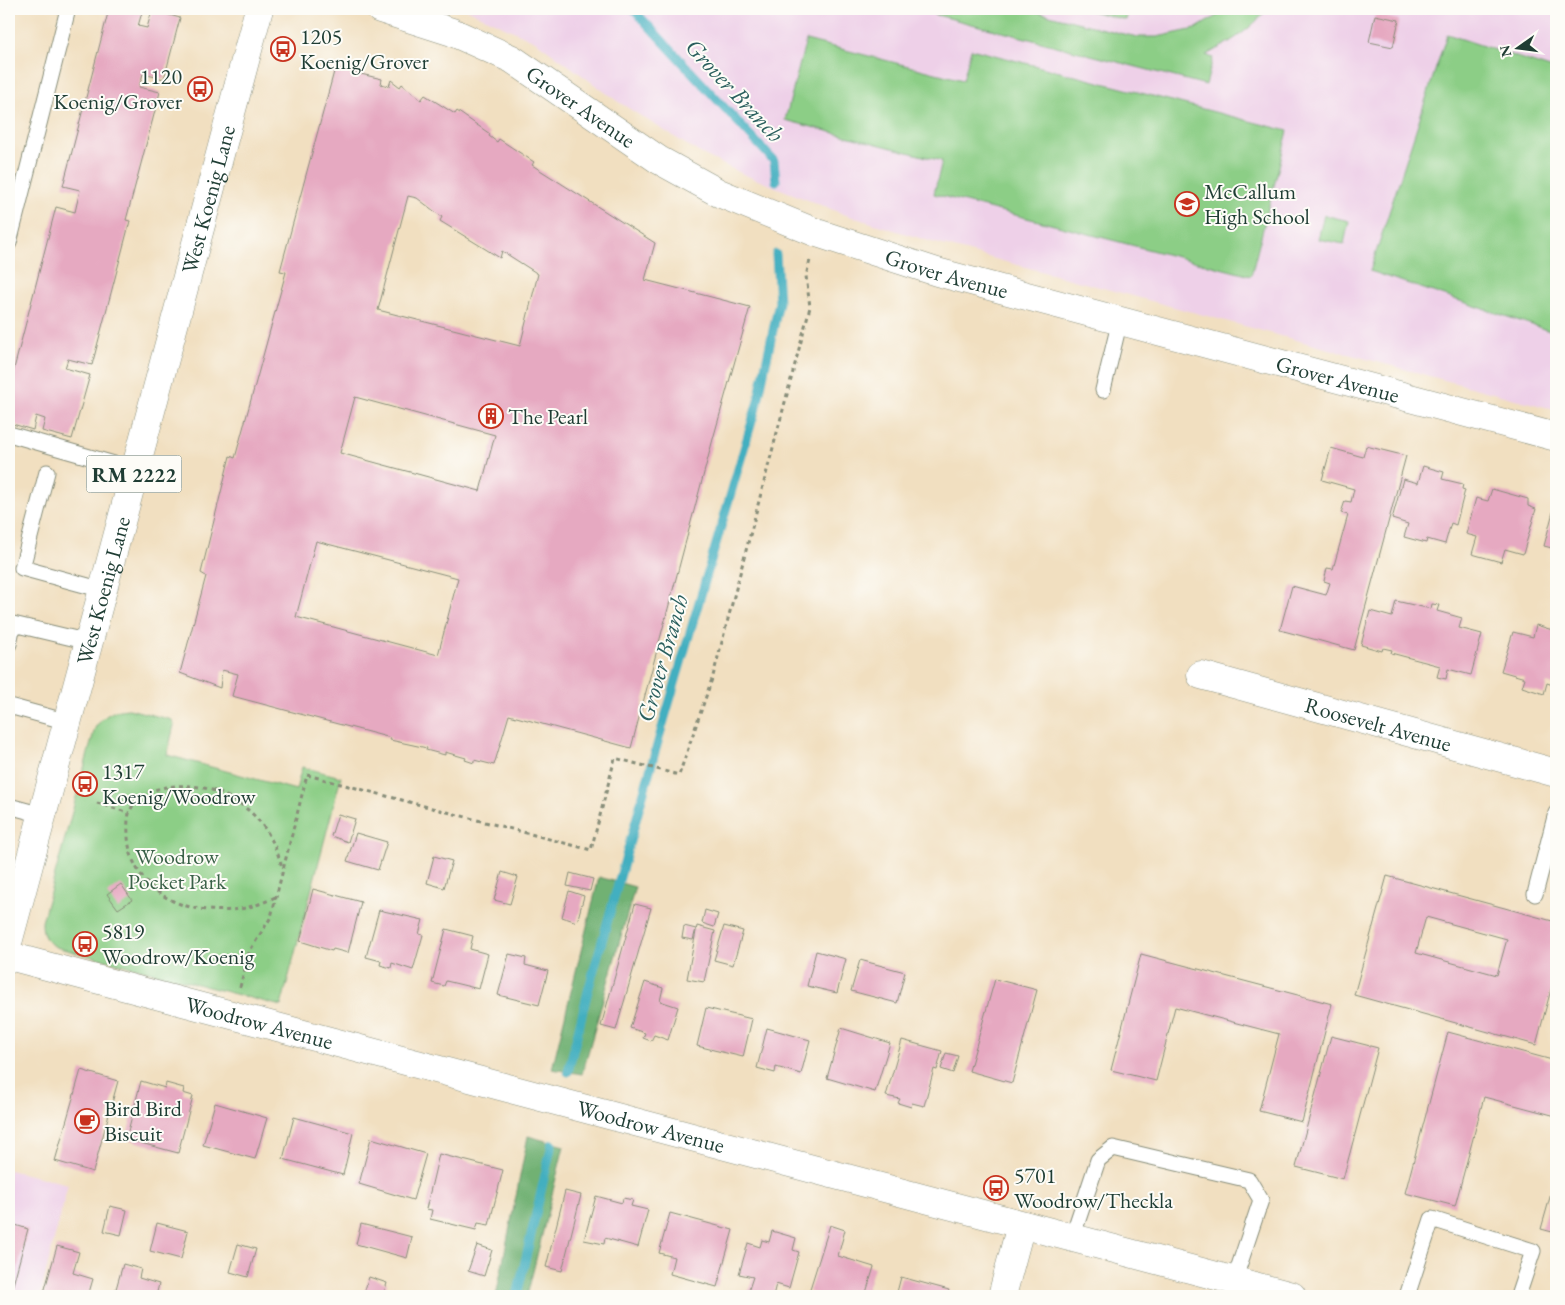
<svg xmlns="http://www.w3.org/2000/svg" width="1565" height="1305" font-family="'EB Garamond',serif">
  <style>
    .built { fill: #eed0e8 }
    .green { fill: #8cce86; stroke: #56865d }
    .forest { fill: #71b173; stroke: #487754 }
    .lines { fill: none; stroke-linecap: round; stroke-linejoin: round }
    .stream { stroke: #43afc0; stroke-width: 9 }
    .building { fill: #e6a9c1; fill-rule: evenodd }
    .service-casing { stroke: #888e7a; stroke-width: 17 }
    .minor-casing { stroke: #888e7a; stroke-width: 29 }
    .tertiary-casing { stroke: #888e7a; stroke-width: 29 }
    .primary-casing { stroke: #888e7a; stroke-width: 29 }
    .path { stroke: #888e7a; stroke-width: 3; stroke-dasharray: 4 4; stroke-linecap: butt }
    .service { stroke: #fff; stroke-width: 15 }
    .minor { stroke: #fff; stroke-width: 28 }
    .tertiary { stroke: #fff; stroke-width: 28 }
    .primary { stroke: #fff; stroke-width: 28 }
    .labels { text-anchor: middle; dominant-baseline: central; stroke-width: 4; stroke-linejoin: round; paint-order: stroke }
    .shield { fill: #fdfcf7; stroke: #62766e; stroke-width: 1 }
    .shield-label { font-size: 21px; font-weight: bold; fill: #1f3d34 }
    .poi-label { font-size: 22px; fill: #1f3d34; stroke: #fdfcf7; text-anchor: start }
    .street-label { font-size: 22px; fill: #1f3d34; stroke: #fdfcf7 }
    .park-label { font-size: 22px; fill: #3a6148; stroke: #fdfcf7 }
    .water-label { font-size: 24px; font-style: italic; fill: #2a5f5e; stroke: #fdfcf7 }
  </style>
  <rect width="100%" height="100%" fill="#fdfcf7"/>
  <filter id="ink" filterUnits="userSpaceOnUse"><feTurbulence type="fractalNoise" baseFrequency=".02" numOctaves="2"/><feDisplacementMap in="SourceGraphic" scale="10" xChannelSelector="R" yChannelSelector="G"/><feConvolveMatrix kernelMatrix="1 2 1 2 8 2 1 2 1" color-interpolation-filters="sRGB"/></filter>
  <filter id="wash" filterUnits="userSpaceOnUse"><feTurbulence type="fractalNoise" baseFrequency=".0096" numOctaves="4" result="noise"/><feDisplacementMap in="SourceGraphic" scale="20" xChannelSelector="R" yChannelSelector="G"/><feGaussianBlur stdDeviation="1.12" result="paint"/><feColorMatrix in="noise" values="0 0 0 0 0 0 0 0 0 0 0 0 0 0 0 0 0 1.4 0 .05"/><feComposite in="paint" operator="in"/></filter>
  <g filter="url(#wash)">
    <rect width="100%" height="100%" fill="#f1dfc0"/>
    <path class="built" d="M 466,9 L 1556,9 L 1556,410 L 932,242 L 846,215 L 745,175 L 700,153 L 617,101 L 537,42 Z
      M 9,1170 L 68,1184 L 40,1296 L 9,1296 Z"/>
    <path class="green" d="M 914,9 L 1026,9 L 1119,33 L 1138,37 L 1157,37 L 1195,29 L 1228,9 L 1267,9 C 1251,30 1229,43 1206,55 L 1213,58 L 1206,85 Z
      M 1083,9 L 1129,9 L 1126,20 Z
      M 1447,34 L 1556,70 L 1556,333 L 1370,271 Z
      M 806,40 L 963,80 L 971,49 L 1288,131 L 1251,276 L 934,194 L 942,161 L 785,120 Z
      M 1324,215 L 1349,221 L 1344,244 L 1318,239 Z
      M 129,709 L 172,720 L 174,725 L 167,755 L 296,790 L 302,767 L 341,777 L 281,1006 L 59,948 C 46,943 42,936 42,922 L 95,728 C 105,714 113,710 129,709 Z"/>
    <path class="forest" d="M 599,877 L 635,887 L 582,1074 L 552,1069 Z
      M 528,1136 L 564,1146 L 527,1296 L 496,1296 Z"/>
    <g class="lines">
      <path class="stream" d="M 633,9 L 774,161 L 776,181
        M 568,1072 L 588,991 L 661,731 L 758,401 L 779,302 L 776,254
        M 517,1296 L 552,1144"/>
    </g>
    <g id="blocks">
      <path class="building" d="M 109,9 L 143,9 L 138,26 L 147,28 L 152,10 L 180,18 L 164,79 L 143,74 L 139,87 L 160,92 L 126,220 L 130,221 L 92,365 L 68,359 L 65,368 L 90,375 L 72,439 L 42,431 L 45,419 L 36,416 L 33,430 L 9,423 L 9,388 L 56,207 L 75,212 L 80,190 L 63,186 Z
        M 1375,15 L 1399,20 L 1393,47 L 1369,42 Z
        M 335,68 L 382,79 L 381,84 L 389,86 L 391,80 L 400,87 L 402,84 L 421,100 L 425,95 L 455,114 L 457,111 L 490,134 L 489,136 L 497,142 L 499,139 L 534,162 L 532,165 L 655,243 L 645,280 L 750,307 L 713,439 L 631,748 L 509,715 L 494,765 L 474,760 L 474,763 L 465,760 L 466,758 L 445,752 L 445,755 L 426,750 L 427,748 L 390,740 L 391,738 L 232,696 L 238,674 L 222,670 L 220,688 L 180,673 L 206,576 L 201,573 L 230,456 L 235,458 L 286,272 L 280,271 ZM 408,196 L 417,198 L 442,217 L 440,221 L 500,258 L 502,251 L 538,274 L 520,346 L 378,310 ZM 355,397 L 495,435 L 480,491 L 340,453 ZM 316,541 L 458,578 L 438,655 L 296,617 Z
        M 1366,446 L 1406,456 L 1354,650 L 1280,630 L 1292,586 L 1326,595 L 1330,583 L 1324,581 L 1327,568 L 1333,569 L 1348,515 L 1341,513 L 1345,501 L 1351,502 L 1354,489 L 1322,480 L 1331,448 L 1363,457 Z
        M 1423,466 L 1444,472 L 1442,479 L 1463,484 L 1462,489 L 1465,490 L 1456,525 L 1451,523 L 1445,544 L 1427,539 L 1426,543 L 1404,537 L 1408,524 L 1392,519 L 1403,479 L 1418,483 Z
        M 1492,489 L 1528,499 L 1528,506 L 1536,509 L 1523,554 L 1505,549 L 1501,562 L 1472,554 L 1477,537 L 1466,534 L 1476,498 L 1488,501 Z
        M 1553,512 L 1556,513 L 1556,549 L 1544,546 Z
        M 1396,601 L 1431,609 L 1432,604 L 1439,605 L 1437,611 L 1462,618 L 1459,628 L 1482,634 L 1471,675 L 1448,669 L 1446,679 L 1437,677 L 1440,666 L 1391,653 L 1392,650 L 1383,648 L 1382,651 L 1361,645 L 1370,611 L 1392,617 Z
        M 1536,625 L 1556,631 L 1556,686 L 1547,683 L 1544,694 L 1522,687 L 1525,678 L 1501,671 L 1513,632 L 1533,637 Z
        M 338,814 L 355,819 L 348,842 L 331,836 Z
        M 356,833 L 387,842 L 378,870 L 347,861 Z
        M 434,856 L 452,861 L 444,888 L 427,883 Z
        M 502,872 L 518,877 L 510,904 L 494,900 Z
        M 570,873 L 593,879 L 590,891 L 567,886 Z
        M 1387,876 L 1556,922 L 1556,971 L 1536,1045 L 1354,995 ZM 1426,917 L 1507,939 L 1497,975 L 1416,953 Z
        M 121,884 L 132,900 L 118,909 L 107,894 Z
        M 313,889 L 361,902 L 348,953 L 333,949 L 332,951 L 300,941 Z
        M 569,891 L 584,896 L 577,922 L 562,917 Z
        M 635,904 L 651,908 L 616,1030 L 601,1026 Z
        M 379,910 L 423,920 L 419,934 L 423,935 L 413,970 L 392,963 L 391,968 L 380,965 L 381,961 L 366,957 Z
        M 705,910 L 718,914 L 714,927 L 702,923 Z
        M 684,926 L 696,929 L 693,940 L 682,938 Z
        M 697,926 L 715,931 L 704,982 L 687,979 Z
        M 724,926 L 743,931 L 733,965 L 714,960 Z
        M 446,929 L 473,936 L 470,949 L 488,954 L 479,989 L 446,981 L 444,986 L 432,983 Z
        M 816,951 L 846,959 L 837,993 L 807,986 Z
        M 509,954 L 526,958 L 525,965 L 548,971 L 539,1005 L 498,995 Z
        M 1141,954 L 1332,1004 L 1302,1122 L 1259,1111 L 1279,1034 L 1175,1007 L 1156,1081 L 1111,1070 Z
        M 860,960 L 905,972 L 897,1003 L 851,991 Z
        M 995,979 L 1037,990 L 1012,1083 L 969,1071 Z
        M 645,982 L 663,988 L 660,1001 L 678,1007 L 668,1040 L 654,1035 L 651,1041 L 643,1038 L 645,1033 L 630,1028 Z
        M 706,1008 L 752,1019 L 743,1057 L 697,1046 Z
        M 767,1028 L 810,1040 L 801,1074 L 776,1067 L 775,1073 L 757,1068 Z
        M 841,1028 L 890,1043 L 875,1092 L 827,1078 Z
        M 1448,1032 L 1556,1061 L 1556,1116 L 1484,1097 L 1455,1206 L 1405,1193 Z
        M 1331,1036 L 1378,1048 L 1343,1179 L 1296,1167 Z
        M 902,1040 L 942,1051 L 937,1070 L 934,1069 L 924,1106 L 912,1103 L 911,1107 L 898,1103 L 900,1099 L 886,1096 Z
        M 946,1053 L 958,1056 L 953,1073 L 941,1069 Z
        M 81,1070 L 118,1081 L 93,1172 L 55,1161 Z
        M 141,1081 L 165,1088 L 166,1083 L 184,1088 L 183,1093 L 193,1096 L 178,1153 L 126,1139 Z
        M 215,1103 L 267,1118 L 255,1159 L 203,1145 Z
        M 294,1117 L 353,1133 L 343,1175 L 283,1159 Z
        M 371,1138 L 426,1154 L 413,1200 L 359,1184 Z
        M 439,1154 L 503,1170 L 489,1225 L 478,1223 L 476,1230 L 430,1219 L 432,1210 L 426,1209 Z
        M 1556,1176 L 1556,1233 L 1541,1229 Z
        M 565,1191 L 581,1195 L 562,1271 L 546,1267 Z
        M 596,1196 L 622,1203 L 623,1198 L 633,1200 L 631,1206 L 648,1210 L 638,1247 L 605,1238 L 604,1244 L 584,1240 Z
        M 110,1206 L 127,1210 L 121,1235 L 104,1231 Z
        M 670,1213 L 733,1230 L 717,1287 L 670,1274 L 674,1257 L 659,1253 Z
        M 9,1223 L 28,1229 L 10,1296 L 9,1296 Z
        M 157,1223 L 188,1231 L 181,1259 L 150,1251 Z
        M 361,1224 L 412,1237 L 407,1258 L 356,1244 Z
        M 830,1225 L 845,1230 L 838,1256 L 874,1267 L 865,1296 L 824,1296 L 809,1292 Z
        M 772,1231 L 796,1238 L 793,1250 L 799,1252 L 789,1288 L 776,1284 L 773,1296 L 763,1296 L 748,1292 L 753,1277 L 739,1274 L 748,1243 L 760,1247 L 762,1240 L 769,1242 Z
        M 238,1244 L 256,1249 L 248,1277 L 230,1272 Z
        M 477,1245 L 492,1250 L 484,1276 L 468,1271 Z
        M 57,1246 L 79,1252 L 73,1273 L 93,1279 L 88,1296 L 43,1296 Z
        M 123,1264 L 141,1269 L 139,1278 L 159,1284 L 156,1296 L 114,1296 Z
        M 369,1277 L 387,1283 L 383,1296 L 363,1296 Z
        M 901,1277 L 949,1290 L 947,1296 L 896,1296 Z"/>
    </g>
  </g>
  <g filter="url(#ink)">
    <use href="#blocks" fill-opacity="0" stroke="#888e7a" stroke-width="1"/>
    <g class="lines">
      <defs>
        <path id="service" d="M 9,243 L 68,9
          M 1103,390 L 1120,320
          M 9,434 L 135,470
          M 47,472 L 22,568 L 103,590
          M 9,644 L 13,624 L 89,642
          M 9,706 L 68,722
          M 9,806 L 42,815
          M 1535,894 L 1556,813
          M 1072,1238 L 1098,1160 L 1113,1148 L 1249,1180 L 1261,1200 L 1234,1281
          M 1407,1296 L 1432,1219 L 1533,1251 L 1518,1296"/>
        <g id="minor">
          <path id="s1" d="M 380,9 L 452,32 L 512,59 L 659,160 L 719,193 L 817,233 L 937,272 L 1556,437"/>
          <path id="s2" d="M 1201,675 L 1556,773"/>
          <path d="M 1002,1296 L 1021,1225"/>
        </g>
        <g id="tertiary">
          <path id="s3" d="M 9,956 L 1292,1296"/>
        </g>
        <g id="primary">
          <path id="s4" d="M 9,939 L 259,9"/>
        </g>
      </defs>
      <use href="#service" class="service-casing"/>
      <use href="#minor" class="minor-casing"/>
      <use href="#tertiary" class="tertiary-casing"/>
      <use href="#primary" class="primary-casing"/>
      <path class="path" d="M 97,803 L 129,813
        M 275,897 C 254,908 232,912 209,910 C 167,907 131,881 128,837 C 128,830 127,821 129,814 C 138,783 187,782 212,790 C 251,804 271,828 282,867
        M 240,987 L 249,952 L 271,917 L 307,775 L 591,850 L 615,758 L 679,775 L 713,676 L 810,307 L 806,276 L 810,260"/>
      <use href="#service" class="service"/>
      <use href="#minor" class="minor"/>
      <use href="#tertiary" class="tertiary"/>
      <use href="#primary" class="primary"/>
    </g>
  </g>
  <defs>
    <symbol id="bus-ring" viewBox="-11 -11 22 22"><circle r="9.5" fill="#fdfcf7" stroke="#c8321e" stroke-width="1.5"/><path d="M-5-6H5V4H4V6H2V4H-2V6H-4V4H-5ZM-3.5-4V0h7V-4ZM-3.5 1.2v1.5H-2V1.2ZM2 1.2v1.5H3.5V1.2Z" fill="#c8321e"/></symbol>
    <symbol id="school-ring" viewBox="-11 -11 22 22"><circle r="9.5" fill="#fdfcf7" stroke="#c8321e" stroke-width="1.5"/><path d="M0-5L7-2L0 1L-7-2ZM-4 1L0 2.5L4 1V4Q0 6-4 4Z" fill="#c8321e"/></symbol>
    <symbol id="building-ring" viewBox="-11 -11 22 22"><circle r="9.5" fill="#fdfcf7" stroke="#c8321e" stroke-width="1.5"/><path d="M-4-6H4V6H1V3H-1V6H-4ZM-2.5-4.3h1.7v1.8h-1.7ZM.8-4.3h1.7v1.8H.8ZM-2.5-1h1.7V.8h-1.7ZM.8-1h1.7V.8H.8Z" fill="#c8321e"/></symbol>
    <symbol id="cafe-ring" viewBox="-11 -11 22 22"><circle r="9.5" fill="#fdfcf7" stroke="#c8321e" stroke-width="1.5"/><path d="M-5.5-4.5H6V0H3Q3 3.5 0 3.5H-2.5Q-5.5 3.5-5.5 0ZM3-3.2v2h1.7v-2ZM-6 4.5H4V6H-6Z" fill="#c8321e"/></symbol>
  </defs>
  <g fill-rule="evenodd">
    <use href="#bus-ring" x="269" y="35" width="28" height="28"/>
    <use href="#bus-ring" x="186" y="75" width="28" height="28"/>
    <use href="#school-ring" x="1173" y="190" width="28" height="28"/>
    <use href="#building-ring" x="477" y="402" width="28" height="28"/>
    <use href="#bus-ring" x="71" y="770" width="28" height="28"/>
    <use href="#bus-ring" x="71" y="930" width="28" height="28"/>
    <use href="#cafe-ring" x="73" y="1107" width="28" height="28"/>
    <use href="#bus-ring" x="982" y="1174" width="28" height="28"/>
  </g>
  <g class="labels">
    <rect class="shield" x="86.5" y="455.5" width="95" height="37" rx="4"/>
    <g class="shield-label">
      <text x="134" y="474">RM 2222</text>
    </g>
    <g class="poi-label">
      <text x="300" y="36">1205<tspan x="300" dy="25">Koenig/Grover</tspan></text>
      <text x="182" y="76" text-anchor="end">1120<tspan x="182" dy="25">Koenig/Grover</tspan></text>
      <text x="1204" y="191">McCallum<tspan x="1204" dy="25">High School</tspan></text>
      <text x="508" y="416">The Pearl</text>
      <text x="102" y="771">1317<tspan x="102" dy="25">Koenig/Woodrow</tspan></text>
      <text x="102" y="931">5819<tspan x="102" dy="25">Woodrow/Koenig</tspan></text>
      <text x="104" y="1108">Bird Bird<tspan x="104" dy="25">Biscuit</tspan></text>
      <text x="1014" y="1175">5701<tspan x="1014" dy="25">Woodrow/Theckla</tspan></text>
    </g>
    <g class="street-label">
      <text stroke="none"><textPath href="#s1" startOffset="225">Grover Avenue</textPath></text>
      <text stroke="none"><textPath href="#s4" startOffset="766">West Koenig Lane</textPath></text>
      <text stroke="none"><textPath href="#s1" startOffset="630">Grover Avenue</textPath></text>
      <text stroke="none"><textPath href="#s1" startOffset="1035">Grover Avenue</textPath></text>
      <text stroke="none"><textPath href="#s4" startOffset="361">West Koenig Lane</textPath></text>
      <text stroke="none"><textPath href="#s2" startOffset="184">Roosevelt Avenue</textPath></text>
      <text stroke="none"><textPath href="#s3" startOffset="259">Woodrow Avenue</textPath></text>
      <text stroke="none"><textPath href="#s3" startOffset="664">Woodrow Avenue</textPath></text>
    </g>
    <g class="park-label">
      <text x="177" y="856">Woodrow<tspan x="177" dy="25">Pocket Park</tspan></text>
    </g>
    <g class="water-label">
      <text transform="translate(735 90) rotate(47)">Grover Branch</text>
      <text transform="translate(662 658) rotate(-74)">Grover Branch</text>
    </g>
  </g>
  <rect width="1565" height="1305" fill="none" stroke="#fdfcf7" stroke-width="30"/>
  <g transform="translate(1518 48) rotate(256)" stroke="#fdfcf7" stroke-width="4" paint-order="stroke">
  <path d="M0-4L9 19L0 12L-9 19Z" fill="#1f3d34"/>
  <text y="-8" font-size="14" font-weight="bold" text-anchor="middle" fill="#1f3d34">N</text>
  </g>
</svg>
